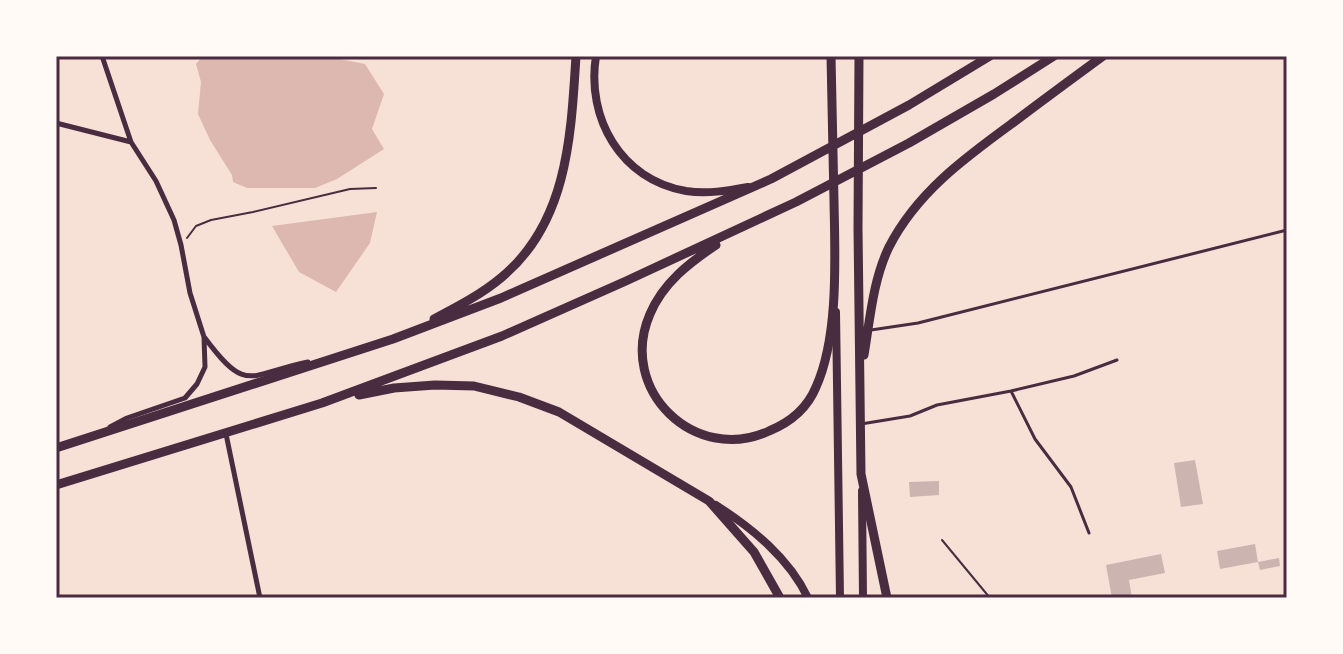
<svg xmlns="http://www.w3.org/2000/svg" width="1343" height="654" font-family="Manrope,sans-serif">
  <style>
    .water { fill: #dcb8b0 }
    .building { fill: #ccb4b1 }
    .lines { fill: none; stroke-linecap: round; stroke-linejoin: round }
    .path { stroke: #4a2c40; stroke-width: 2 }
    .service { stroke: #4a2c40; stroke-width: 3 }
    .minor { stroke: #4a2c40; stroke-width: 5 }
    .primary { stroke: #4a2c40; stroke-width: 8 }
    .trunk { stroke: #4a2c40; stroke-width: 9 }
    .neatline { fill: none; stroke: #4a2c40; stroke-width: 3 }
  </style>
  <rect width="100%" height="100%" fill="#f7e1d7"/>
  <path class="water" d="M 203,56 L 324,56 L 365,64 L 384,94 L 372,129 L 384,149 L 337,179 L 315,188 L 247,188 L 233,182 L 232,175 L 210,140 L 198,114 L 201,82 L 196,64 Z
    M 377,212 L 370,243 L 336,292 L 299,272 L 272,226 Z"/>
  <path class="building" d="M 1195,460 L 1203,504 L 1181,507 L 1174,463 Z
    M 939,481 L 939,495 L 910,497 L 909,482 Z
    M 1255,544 L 1258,562 L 1220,569 L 1217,551 Z
    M 1161,554 L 1165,573 L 1129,580 L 1132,598 L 1112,598 L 1106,565 Z
    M 1279,558 L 1280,566 L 1260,570 L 1258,562 Z"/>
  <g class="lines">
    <path class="path" d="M 187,238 L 196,226 L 211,220 L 253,212 L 350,189 L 376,188
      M 942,540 L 990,598"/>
    <path class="service" d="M 871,330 L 918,323 L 1287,230
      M 1011,391 L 1035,439 L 1071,487 L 1089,533
      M 861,424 L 910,416 L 937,405 L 1011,391 L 1074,376 L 1117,360"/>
    <path class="minor" d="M 102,56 L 131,142
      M 56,123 L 131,142 L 156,181 L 174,220 L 181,245 L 190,293 L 204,337 L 205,367 L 197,384 L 185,398 L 127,418 L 110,427
      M 205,338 C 247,395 249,374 308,362
      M 226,434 L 260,598"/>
    <path class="primary" d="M 596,56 C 586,118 621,180 686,191 C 707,194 727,191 748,187
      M 836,312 L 840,598
      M 862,491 L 863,598
      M 716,505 C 753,529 789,558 808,598"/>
    <path class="trunk" d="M 859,56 L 858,228 L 861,474 L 887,598
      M 716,245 C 689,263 663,283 650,314 C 617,390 695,465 769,431 C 791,422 807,409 816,387 C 839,336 835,257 834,201 C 833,153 832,104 831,56
      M 434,319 C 457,307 482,294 502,277 C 568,222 571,135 576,56
      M 864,355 C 870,319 873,280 889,247 C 917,192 966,157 1014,122 C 1043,100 1073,78 1103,56
      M 359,395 L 394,388 L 435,385 L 474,386 L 519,397 L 559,412 L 709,501 L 754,552 L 780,598
      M 56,448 L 393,339 L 501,298 L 771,179 L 909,105 L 990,56
      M 56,485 L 322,403 L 502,336 L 626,281 L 796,202 L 909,143 L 994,94 L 1054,56"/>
  </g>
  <rect width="1343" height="654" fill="none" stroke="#fffaf5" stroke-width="116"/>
  <rect x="58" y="58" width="1227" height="538" class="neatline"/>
</svg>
